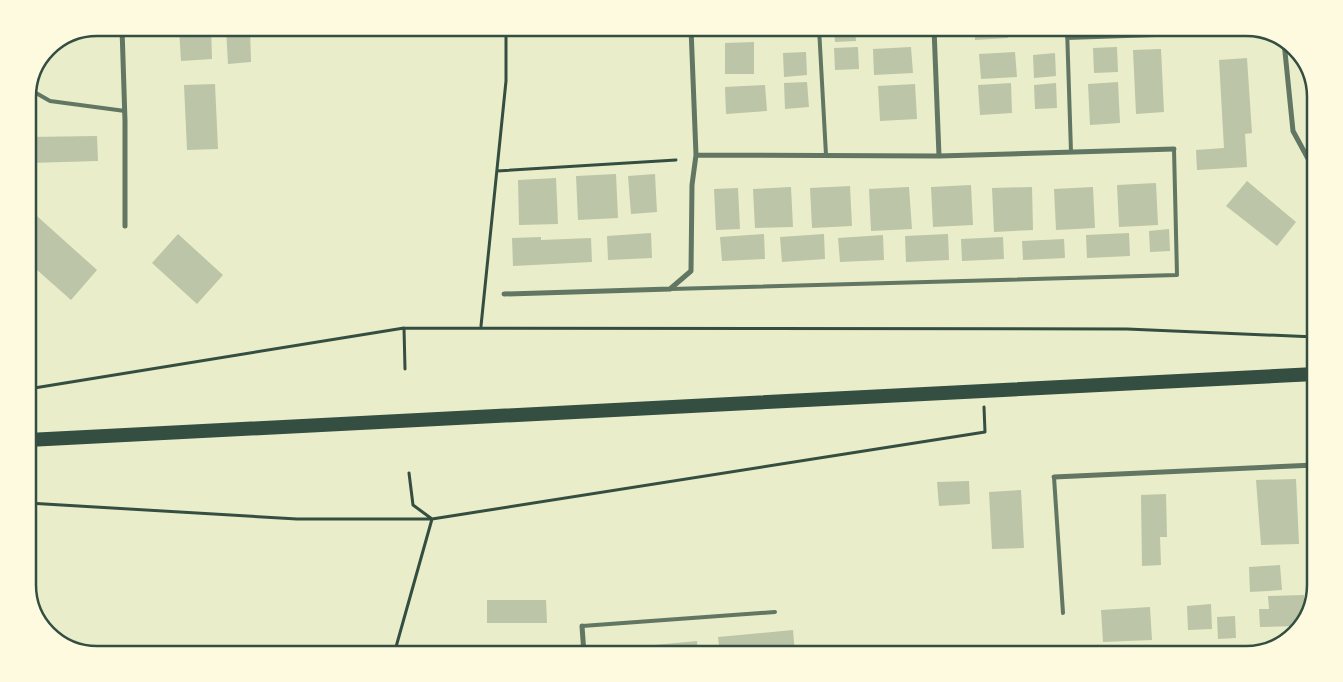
<svg xmlns="http://www.w3.org/2000/svg" width="1343" height="682" font-family="'Libre Baskerville',serif">
  <style>
    .building { fill: #bcc5a7 }
    .lines { fill: none; stroke-linecap: round; stroke-linejoin: round }
    .path { stroke: #344e41; stroke-width: 3 }
    .service { stroke: #617663; stroke-width: 4 }
    .minor { stroke: #617663; stroke-width: 5 }
    .trunk { stroke: #344e41; stroke-width: 14 }
    .rim { fill: none; stroke: #344e41; stroke-width: 2.5 }
  </style>
  <rect width="100%" height="100%" fill="#e9edc9"/>
  <path class="building" d="M 179,28 L 211,28 L 212,59 L 181,61 Z
    M 226,28 L 250,28 L 251,62 L 228,64 Z
    M 726,28 L 764,28 L 764,34 L 726,36 Z
    M 834,28 L 855,28 L 856,41 L 835,42 Z
    M 872,28 L 906,28 L 907,35 L 872,37 Z
    M 975,28 L 1007,28 L 1008,38 L 975,40 Z
    M 1213,28 L 1246,28 L 1247,34 L 1214,35 Z
    M 754,42 L 754,74 L 725,74 L 725,43 Z
    M 858,47 L 859,69 L 835,70 L 834,48 Z
    M 911,47 L 913,73 L 874,75 L 873,49 Z
    M 1117,47 L 1118,72 L 1094,73 L 1093,48 Z
    M 1161,49 L 1164,112 L 1136,114 L 1133,50 Z
    M 806,52 L 807,75 L 784,77 L 783,53 Z
    M 1015,52 L 1017,77 L 981,79 L 979,54 Z
    M 1055,53 L 1056,76 L 1034,78 L 1033,55 Z
    M 1247,58 L 1252,133 L 1245,134 L 1247,167 L 1197,170 L 1196,150 L 1224,148 L 1219,60 Z
    M 807,82 L 809,107 L 785,109 L 784,83 Z
    M 1118,82 L 1120,123 L 1090,125 L 1088,84 Z
    M 1011,83 L 1012,113 L 980,115 L 978,85 Z
    M 1056,83 L 1057,108 L 1035,109 L 1034,85 Z
    M 215,84 L 218,149 L 187,150 L 184,85 Z
    M 915,84 L 917,119 L 880,121 L 878,86 Z
    M 765,85 L 767,111 L 726,114 L 725,87 Z
    M 97,136 L 98,161 L 28,163 L 28,137 Z
    M 616,174 L 618,218 L 578,220 L 576,176 Z
    M 655,174 L 657,212 L 631,214 L 628,176 Z
    M 556,178 L 558,224 L 519,225 L 518,180 Z
    M 1247,181 L 1296,222 L 1277,246 L 1226,206 Z
    M 1156,183 L 1158,225 L 1119,227 L 1117,185 Z
    M 971,185 L 973,225 L 933,227 L 931,187 Z
    M 850,186 L 852,226 L 812,228 L 810,188 Z
    M 791,187 L 793,227 L 755,228 L 753,189 Z
    M 909,187 L 912,229 L 871,231 L 869,189 Z
    M 1032,187 L 1033,230 L 994,232 L 992,188 Z
    M 1093,187 L 1095,228 L 1056,230 L 1054,189 Z
    M 738,188 L 740,229 L 716,230 L 714,189 Z
    M 28,208 L 97,270 L 71,300 L 28,262 Z
    M 1169,229 L 1170,251 L 1150,252 L 1149,231 Z
    M 651,233 L 652,258 L 608,260 L 607,236 Z
    M 1129,233 L 1130,256 L 1087,258 L 1086,235 Z
    M 178,234 L 223,275 L 197,304 L 152,263 Z
    M 764,234 L 765,259 L 722,261 L 720,237 Z
    M 824,234 L 825,259 L 782,262 L 780,237 Z
    M 948,234 L 949,260 L 906,262 L 905,236 Z
    M 883,235 L 884,260 L 840,262 L 838,238 Z
    M 541,237 L 541,240 L 591,238 L 592,262 L 513,266 L 512,238 Z
    M 1003,237 L 1004,259 L 962,261 L 961,239 Z
    M 1064,239 L 1065,258 L 1023,260 L 1022,241 Z
    M 1296,479 L 1299,544 L 1261,545 L 1256,480 Z
    M 969,481 L 970,504 L 939,506 L 937,482 Z
    M 1021,490 L 1024,548 L 992,549 L 989,492 Z
    M 1166,494 L 1167,537 L 1160,537 L 1161,565 L 1142,566 L 1141,495 Z
    M 1280,565 L 1282,590 L 1250,592 L 1249,567 Z
    M 1304,595 L 1305,619 L 1299,626 L 1260,627 L 1259,609 L 1269,609 L 1268,596 Z
    M 487,600 L 546,600 L 547,623 L 487,623 Z
    M 1211,604 L 1212,629 L 1188,630 L 1187,606 Z
    M 1150,607 L 1152,640 L 1103,642 L 1101,610 Z
    M 1235,616 L 1236,638 L 1218,639 L 1217,617 Z
    M 793,630 L 795,654 L 720,654 L 718,637 Z
    M 697,641 L 698,654 L 623,654 L 622,648 Z"/>
  <g class="lines">
    <path class="path" d="M 497,171 L 676,160
      M 481,326 L 506,81 L 506,28
      M 404,328 L 405,369
      M 28,389 L 404,328 L 1127,329 L 1315,337
      M 28,503 L 297,519 L 432,519 L 985,432 L 984,407
      M 394,654 L 432,519 L 413,505 L 409,473"/>
    <path class="service" d="M 819,28 L 826,155
      M 1067,28 L 1071,152
      M 1067,38 L 1185,34
      M 29,89 L 50,101 L 125,111
      M 670,289 L 1177,275 L 1174,149
      M 1054,477 L 1063,613
      M 582,626 L 775,612"/>
    <path class="minor" d="M 122,28 L 125,121 L 125,226
      M 934,28 L 939,156
      M 1284,42 L 1293,131 L 1312,166 L 1315,168
      M 696,155 L 939,156 L 1174,149
      M 504,294 L 670,289 L 691,271 L 692,185 L 696,155 L 691,28
      M 1054,477 L 1315,465
      M 582,626 L 584,654
      M 82,651 L 157,648 L 187,654"/>
    <path class="trunk" d="M 28,440 L 1315,374"/>
  </g>
  <path d="M0 0H1343V682H0ZM97 36H1246A61 61 0 0 1 1307 97V585A61 61 0 0 1 1246 646H97A61 61 0 0 1 36 585V97A61 61 0 0 1 97 36Z" fill="#fefae0" fill-rule="evenodd"/>
  <path class="rim" d="M97 36H1246A61 61 0 0 1 1307 97V585A61 61 0 0 1 1246 646H97A61 61 0 0 1 36 585V97A61 61 0 0 1 97 36Z"/>
</svg>
